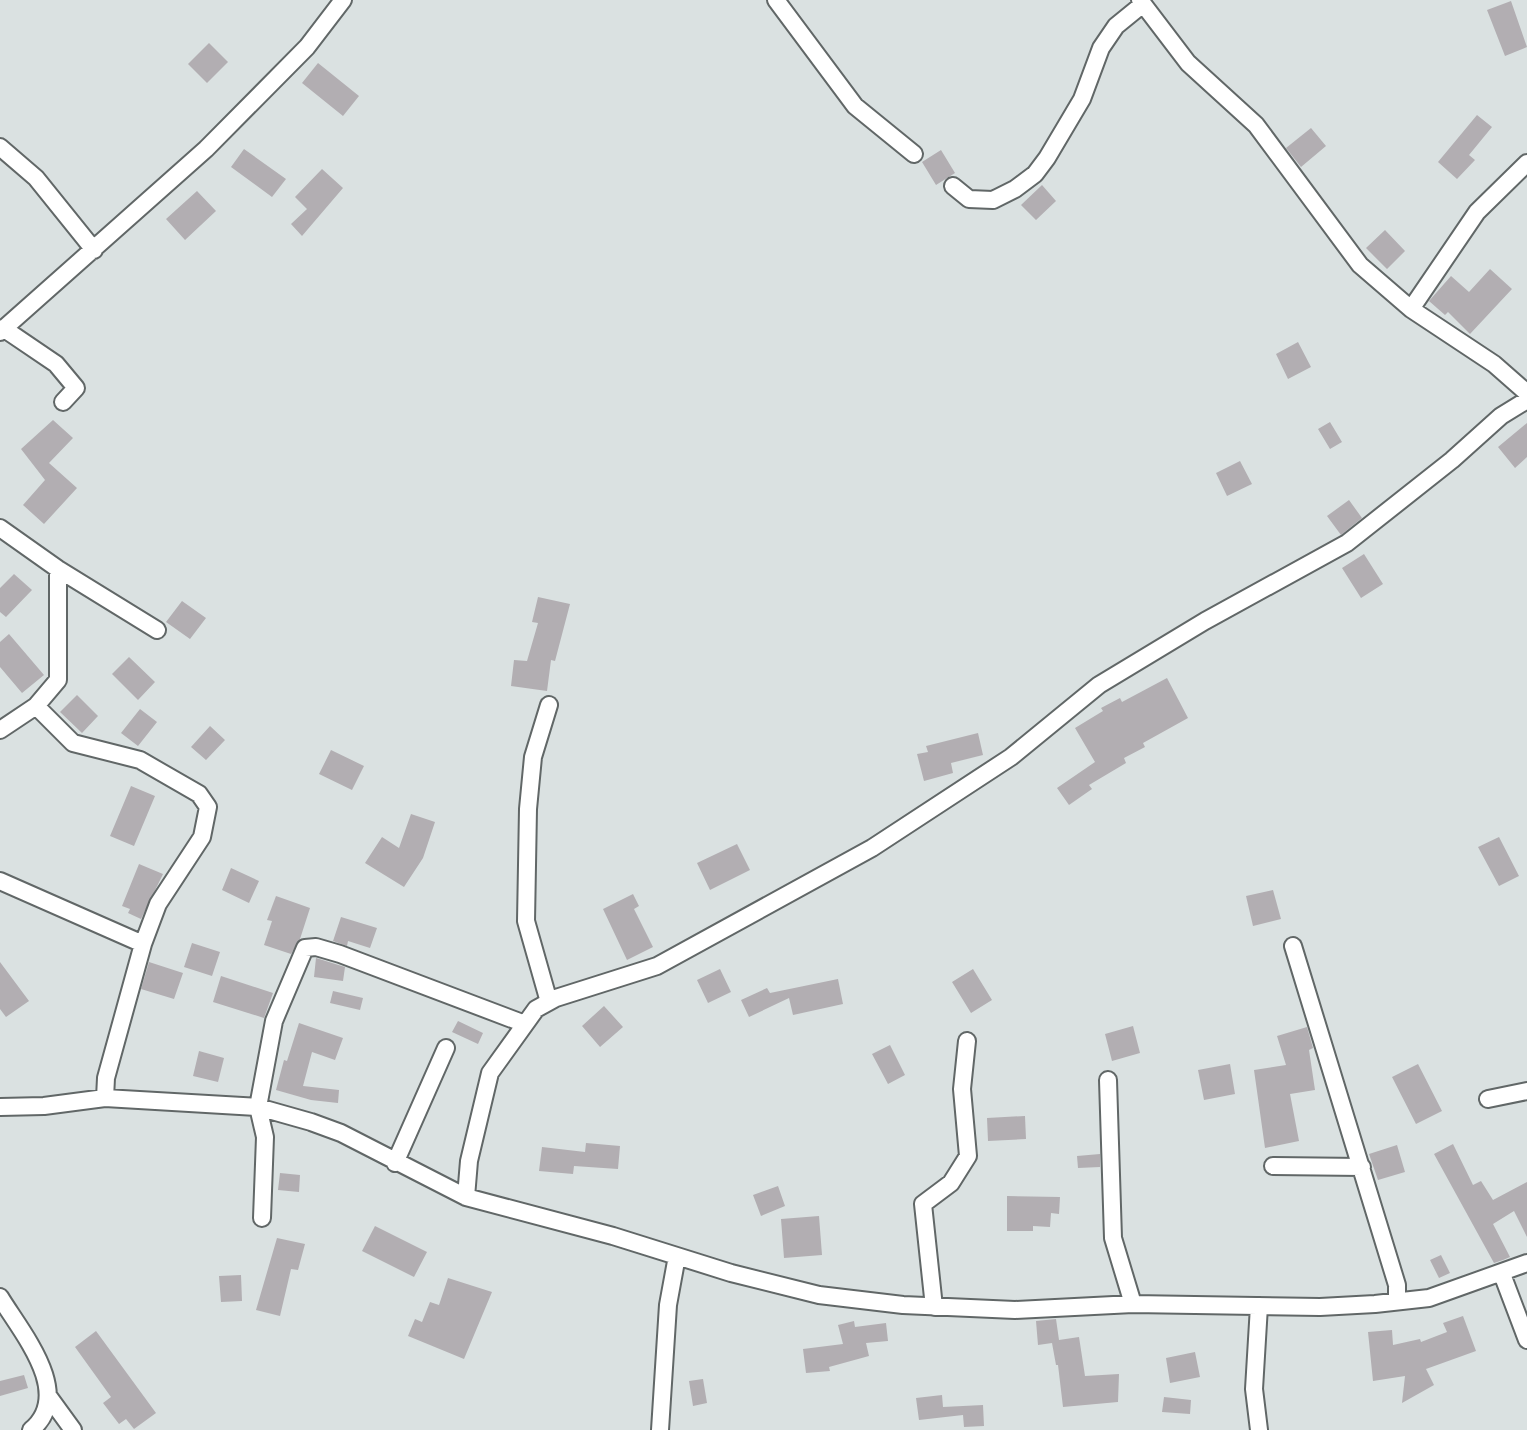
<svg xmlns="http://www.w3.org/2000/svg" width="1527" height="1430" font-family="'PT Sans Narrow',sans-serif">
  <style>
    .building { fill: #b2aeb2 }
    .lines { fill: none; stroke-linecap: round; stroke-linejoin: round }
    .minor-casing { stroke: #616767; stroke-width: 20 }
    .minor { stroke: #fff; stroke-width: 16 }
  </style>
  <rect width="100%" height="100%" fill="#dae1e1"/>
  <path class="building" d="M 1511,1 L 1527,47 L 1505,56 L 1487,10 Z
    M 209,43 L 228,62 L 207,83 L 188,64 Z
    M 318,63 L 359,96 L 343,116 L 302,83 Z
    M 1477,115 L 1492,127 L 1469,155 L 1475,160 L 1457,179 L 1438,162 Z
    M 1311,128 L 1326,146 L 1301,167 L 1286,148 Z
    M 244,149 L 286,179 L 272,197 L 231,167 Z
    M 941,150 L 955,173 L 936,185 L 922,162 Z
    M 322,169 L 343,188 L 302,236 L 291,224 L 307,209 L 295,197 Z
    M 1042,185 L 1056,201 L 1036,220 L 1021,205 Z
    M 197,191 L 216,211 L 185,240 L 166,219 Z
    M 1385,230 L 1405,251 L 1387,269 L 1366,248 Z
    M 1490,269 L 1512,289 L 1470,334 L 1448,312 L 1445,315 L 1429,301 L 1451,276 L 1469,292 Z
    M 1298,342 L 1311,367 L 1288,379 L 1276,354 Z
    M 53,420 L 73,438 L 49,463 L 77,488 L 44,524 L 23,505 L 45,480 L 21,449 Z
    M 1330,422 L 1342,442 L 1330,449 L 1318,429 Z
    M 1527,423 L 1527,457 L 1515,468 L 1498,447 Z
    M 1240,461 L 1252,484 L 1227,496 L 1216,473 Z
    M 1349,500 L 1362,518 L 1341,535 L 1327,516 Z
    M 1364,554 L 1383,584 L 1361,598 L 1342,568 Z
    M 14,574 L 32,590 L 6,617 L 0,612 L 0,588 Z
    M 538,597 L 570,604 L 555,661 L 551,660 L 547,691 L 511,686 L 514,660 L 527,661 L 538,623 L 532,622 Z
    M 182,601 L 206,618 L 190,639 L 166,622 Z
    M 9,634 L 44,675 L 22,693 L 0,667 L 0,642 Z
    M 129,657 L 155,682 L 138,700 L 112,674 Z
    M 1167,678 L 1188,718 L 1143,743 L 1145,747 L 1124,758 L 1126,763 L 1089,785 L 1092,789 L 1069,805 L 1057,788 L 1095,762 L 1075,728 L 1103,711 L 1101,708 L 1120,698 L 1122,702 Z
    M 77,695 L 98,716 L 82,733 L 60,712 Z
    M 140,709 L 157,722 L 138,746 L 121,733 Z
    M 210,726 L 225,740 L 206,760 L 191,747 Z
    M 978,733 L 983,755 L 951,763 L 953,773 L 924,781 L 917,754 L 928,752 L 926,746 Z
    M 331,750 L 364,766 L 352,790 L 319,774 Z
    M 131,786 L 155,796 L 134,846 L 110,836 Z
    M 411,814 L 435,822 L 423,858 L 404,887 L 365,863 L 382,837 L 399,848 Z
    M 1499,837 L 1519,876 L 1499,886 L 1478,847 Z
    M 737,844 L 750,870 L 710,890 L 697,863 Z
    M 139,864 L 163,874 L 141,919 L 128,913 L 130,909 L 122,906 Z
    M 231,868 L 259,881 L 249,903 L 222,890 Z
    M 1273,890 L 1281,919 L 1253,926 L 1246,896 Z
    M 633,894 L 639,906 L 634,909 L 653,947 L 627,960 L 603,909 Z
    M 276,896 L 310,908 L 300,939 L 291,954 L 264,945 L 272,921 L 267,920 Z
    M 341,917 L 377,928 L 370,948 L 348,941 L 347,946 L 333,941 Z
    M 192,943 L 220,952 L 212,976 L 184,967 Z
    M 316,958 L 345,967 L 343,981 L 314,977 Z
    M 0,962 L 29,1001 L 6,1017 L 0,1009 Z
    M 149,962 L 183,973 L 174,999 L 141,989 Z
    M 720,969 L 731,992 L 708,1003 L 697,980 Z
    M 973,969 L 992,1000 L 971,1013 L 952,982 Z
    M 221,976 L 273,993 L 264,1018 L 213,1002 Z
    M 838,979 L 843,1004 L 793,1015 L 789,998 L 749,1017 L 741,1000 L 767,988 L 770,993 Z
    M 333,991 L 363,998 L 360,1010 L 330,1003 Z
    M 604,1006 L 623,1027 L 600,1047 L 582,1026 Z
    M 458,1021 L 483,1033 L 478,1044 L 452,1032 Z
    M 299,1023 L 343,1038 L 335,1060 L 312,1052 L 303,1086 L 339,1090 L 338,1103 L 311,1100 L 276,1090 L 284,1060 L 287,1061 Z
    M 1133,1026 L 1140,1053 L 1112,1061 L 1105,1034 Z
    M 1307,1027 L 1313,1048 L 1309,1050 L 1315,1090 L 1290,1094 L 1299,1141 L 1265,1148 L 1254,1070 L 1286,1065 L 1277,1036 Z
    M 890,1045 L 905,1075 L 888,1084 L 872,1054 Z
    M 199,1051 L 224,1058 L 218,1082 L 193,1076 Z
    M 1230,1064 L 1235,1094 L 1204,1100 L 1198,1070 Z
    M 1418,1064 L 1442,1111 L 1416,1124 L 1392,1077 Z
    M 1025,1116 L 1026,1139 L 988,1141 L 987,1118 Z
    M 586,1143 L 620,1146 L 618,1169 L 574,1166 L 573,1174 L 539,1171 L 542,1147 L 585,1152 Z
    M 1453,1144 L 1473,1185 L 1481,1181 L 1493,1200 L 1527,1182 L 1527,1237 L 1514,1211 L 1493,1224 L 1510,1257 L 1503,1260 L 1494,1263 L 1434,1154 Z
    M 1397,1145 L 1405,1172 L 1378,1180 L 1369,1154 Z
    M 1100,1154 L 1100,1167 L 1078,1168 L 1077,1156 Z
    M 280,1173 L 300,1175 L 299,1192 L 278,1190 Z
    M 778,1186 L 785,1206 L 761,1216 L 753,1195 Z
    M 1007,1196 L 1060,1197 L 1059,1214 L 1051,1213 L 1050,1227 L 1033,1226 L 1033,1231 L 1007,1231 Z
    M 819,1216 L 822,1255 L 784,1258 L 781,1219 Z
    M 375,1226 L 427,1252 L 414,1277 L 362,1251 Z
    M 277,1238 L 305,1244 L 298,1270 L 291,1269 L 280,1316 L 256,1310 Z
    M 1441,1255 L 1450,1273 L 1439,1278 L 1430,1260 Z
    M 241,1275 L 242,1301 L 221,1302 L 219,1276 Z
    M 448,1278 L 492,1292 L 464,1359 L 408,1336 L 415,1319 L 422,1322 L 430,1302 L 439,1305 Z
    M 1463,1316 L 1476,1351 L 1426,1369 L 1434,1385 L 1402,1403 L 1405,1376 L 1373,1381 L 1368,1332 L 1392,1330 L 1393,1345 L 1420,1339 L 1421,1342 L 1447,1332 L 1443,1323 Z
    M 1056,1319 L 1059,1340 L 1079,1337 L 1085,1376 L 1119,1374 L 1118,1402 L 1063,1407 L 1058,1365 L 1056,1365 L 1052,1343 L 1038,1345 L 1036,1321 Z
    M 854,1321 L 855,1327 L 886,1323 L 888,1341 L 866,1343 L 869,1356 L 829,1367 L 830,1371 L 806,1373 L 803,1349 L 843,1344 L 838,1325 Z
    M 96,1331 L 156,1413 L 134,1429 L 126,1419 L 119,1424 L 103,1403 L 111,1397 L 75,1347 Z
    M 1195,1352 L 1200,1377 L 1170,1383 L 1166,1358 Z
    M 24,1375 L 28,1388 L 0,1396 L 0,1381 Z
    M 703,1379 L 707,1403 L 693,1406 L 689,1381 Z
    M 942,1395 L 943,1407 L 983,1405 L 984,1426 L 964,1427 L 963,1415 L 919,1420 L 916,1398 Z
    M 1164,1397 L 1191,1400 L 1190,1414 L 1162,1412 Z"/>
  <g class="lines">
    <defs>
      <path id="minor" d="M 776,0 L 855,106 L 914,154
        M 1140,0 L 1188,63 L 1256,125 L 1360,265 L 1411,309 L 1494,364 L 1527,393
        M 0,147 L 36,178 L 94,250
        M 953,186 L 969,199 L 993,200 L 1015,189 L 1035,174 L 1047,158 L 1082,99 L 1101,48 L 1116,26 L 1143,4
        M 1411,309 L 1477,212 L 1527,163
        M 3,328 L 56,364 L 76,388 L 63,402
        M 0,332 L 206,149 L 307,47 L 343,0
        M 0,528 L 58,569 L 157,630
        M 549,705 L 533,757 L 528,809 L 526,921 L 549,1002
        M 36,706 L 73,743 L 140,760 L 199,794 L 208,807 L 202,837 L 158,904 L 143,944 L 106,1078 L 105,1098
        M 0,730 L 36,706 L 58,680 L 58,569
        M 0,881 L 143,944
        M 1293,946 L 1397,1285 L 1397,1301
        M 1108,1080 L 1113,1238 L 1133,1304
        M 1488,1099 L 1527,1091
        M 0,1107 L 44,1106 L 105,1098 L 258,1107 L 311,1122 L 341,1133 L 466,1197 L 613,1236 L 731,1273 L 819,1295 L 903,1305 L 1015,1310 L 1133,1304 L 1320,1307 L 1375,1304 L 1429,1298 L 1527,1263
        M 395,1163 L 446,1048
        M 1273,1166 L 1362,1167
        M 466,1197 L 469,1161 L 490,1073 L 536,1009 L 556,998 L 657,966 L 872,848 L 1011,757 L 1099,685 L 1205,621 L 1347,543 L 1452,460 L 1501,416 L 1527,400
        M 262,1218 L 265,1137 L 258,1107 L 274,1021 L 305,948 L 316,947 L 340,954 L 525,1024
        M 1502,1274 L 1527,1340
        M 0,1297 C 21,1332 75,1394 31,1430
        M 1259,1306 L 1254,1389 L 1259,1430
        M 934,1307 L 923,1204 L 951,1183 L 968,1156 L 962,1089 L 967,1041
        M 49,1397 L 73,1430
        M 660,1430 L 668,1305 L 677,1256"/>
    </defs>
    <use href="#minor" class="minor-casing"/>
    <use href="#minor" class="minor"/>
  </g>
</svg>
